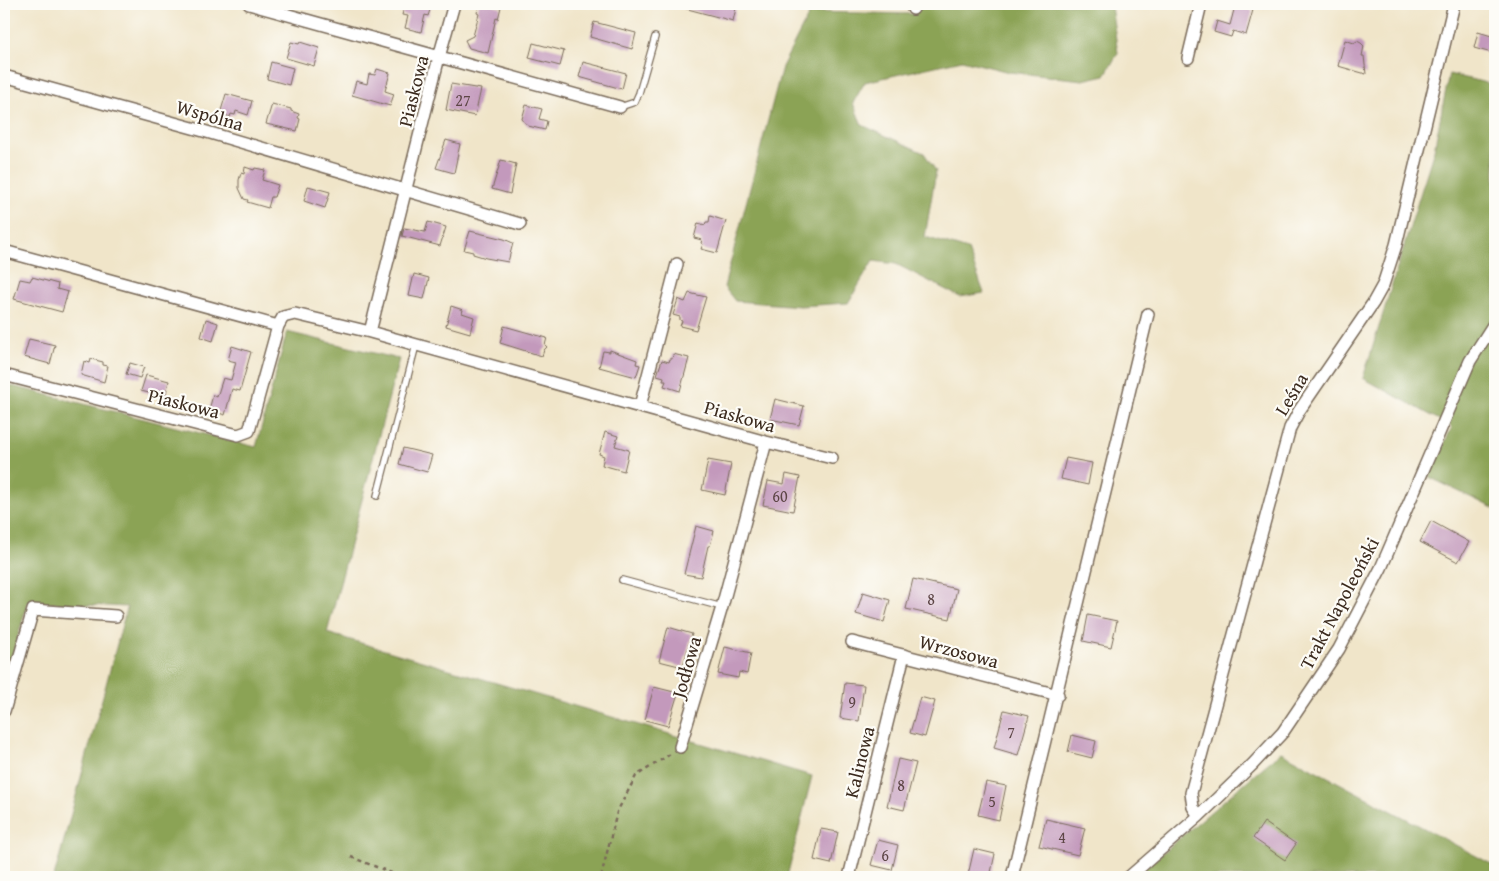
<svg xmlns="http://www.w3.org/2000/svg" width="1499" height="881" font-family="'Gentium Book Plus',serif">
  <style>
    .forest { fill: #8ba354; stroke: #636639 }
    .building { fill: #c399bc }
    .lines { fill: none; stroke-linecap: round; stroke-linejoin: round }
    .lane-casing { stroke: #7a6b5a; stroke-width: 8 }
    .street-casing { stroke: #7a6b5a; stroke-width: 14 }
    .path { stroke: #7a6b5a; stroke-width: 2.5; stroke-dasharray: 4 4; stroke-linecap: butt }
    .lane { stroke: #fff; stroke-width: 5.5 }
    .street { stroke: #fff; stroke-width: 11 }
    .labels { text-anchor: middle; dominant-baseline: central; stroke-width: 4.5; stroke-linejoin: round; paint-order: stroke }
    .number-label { font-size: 16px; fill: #5d4646 }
    .street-label { font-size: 19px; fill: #3b2a1e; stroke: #fdfcf7 }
  </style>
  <rect width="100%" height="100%" fill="#fdfcf7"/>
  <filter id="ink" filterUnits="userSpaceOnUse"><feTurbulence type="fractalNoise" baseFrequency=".02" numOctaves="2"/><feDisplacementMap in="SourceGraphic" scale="10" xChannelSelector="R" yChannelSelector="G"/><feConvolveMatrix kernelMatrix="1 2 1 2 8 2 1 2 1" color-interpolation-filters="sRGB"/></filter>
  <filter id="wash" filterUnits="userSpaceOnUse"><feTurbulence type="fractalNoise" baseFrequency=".0096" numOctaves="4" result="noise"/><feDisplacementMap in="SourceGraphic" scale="20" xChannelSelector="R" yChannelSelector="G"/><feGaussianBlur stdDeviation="1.12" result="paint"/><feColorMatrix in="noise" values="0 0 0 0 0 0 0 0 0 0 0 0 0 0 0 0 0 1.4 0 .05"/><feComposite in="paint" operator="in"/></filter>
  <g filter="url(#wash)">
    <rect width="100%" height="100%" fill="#f0e5c9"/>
    <path class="forest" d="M 920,4 L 1108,4 L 1111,6 L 1118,53 L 1105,75 L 1083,80 L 1009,72 L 962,60 L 865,82 L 853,103 L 862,125 L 924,153 L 936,171 L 925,237 L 968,250 L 984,293 L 960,297 L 896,264 L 873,261 L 848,303 L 800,306 L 735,301 L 724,287 L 782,67 L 810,12 L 913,14 Z
      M 1449,74 L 1495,85 L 1495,509 L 1429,477 L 1452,427 L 1363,378 L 1434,150 Z
      M 287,332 L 399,359 L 327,633 L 812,776 L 787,877 L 54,877 L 127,607 L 28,602 L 4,684 L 4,384 L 256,447 Z
      M 1281,752 L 1495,866 L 1495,877 L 1134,877 Z"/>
    <g id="blocks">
      <path class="building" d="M 405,4 L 432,4 L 428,16 L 425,15 L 421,32 L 405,28 L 408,16 L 402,15 Z
        M 479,4 L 490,4 L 501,7 L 498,19 L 496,18 L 488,53 L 469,48 L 465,40 L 473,36 L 479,14 L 477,13 Z
        M 680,4 L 737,4 L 733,21 L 680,7 Z
        M 1235,6 L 1253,10 L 1246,35 L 1233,31 L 1231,37 L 1214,32 L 1217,21 L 1230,25 Z
        M 594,22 L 636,33 L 632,49 L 590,37 Z
        M 1478,32 L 1495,37 L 1495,54 L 1474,48 Z
        M 1345,40 L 1354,43 L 1357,41 L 1361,43 L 1364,46 L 1362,56 L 1364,56 L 1366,74 L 1338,66 Z
        M 291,42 L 299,44 L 300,42 L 319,48 L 314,66 L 286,58 Z
        M 533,43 L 564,51 L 560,66 L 529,58 Z
        M 271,62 L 293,68 L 289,85 L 267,79 Z
        M 583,62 L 626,73 L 622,89 L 579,77 Z
        M 377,69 L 390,73 L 385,91 L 394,94 L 390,106 L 352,95 L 356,81 L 367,84 L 369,74 L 375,75 Z
        M 451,84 L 481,89 L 475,116 L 446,110 Z
        M 226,94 L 252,101 L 248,115 L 236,111 L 235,115 L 231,114 L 230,117 L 220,114 Z
        M 272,104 L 291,109 L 291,111 L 299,114 L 298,118 L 300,119 L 297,131 L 266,124 Z
        M 526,105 L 542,109 L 539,119 L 547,121 L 545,130 L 528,126 L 522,119 Z
        M 446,140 L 460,144 L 454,173 L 436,168 Z
        M 501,160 L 516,164 L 510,194 L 492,189 Z
        M 245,167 L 254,170 L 255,168 L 265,170 L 262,180 L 278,185 L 274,197 L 271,197 L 268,208 L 247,202 L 248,200 L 244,199 L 239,188 L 239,180 L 241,173 L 244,174 Z
        M 308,186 L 330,192 L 325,208 L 304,201 Z
        M 710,216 L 726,221 L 717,253 L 701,249 L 703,244 L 701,243 L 702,240 L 694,238 L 698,223 L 705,225 L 706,222 L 709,222 Z
        M 428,222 L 446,227 L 440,246 L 402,236 L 404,228 L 425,232 Z
        M 470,231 L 504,239 L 513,243 L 508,262 L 486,258 L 473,254 L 473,252 L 464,250 Z
        M 414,274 L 429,278 L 424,299 L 409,296 Z
        M 32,277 L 58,284 L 57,289 L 68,292 L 62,312 L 14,299 L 20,279 L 30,281 Z
        M 689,293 L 706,297 L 696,330 L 680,326 L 682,321 L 680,320 L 680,317 L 673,315 L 678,299 L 685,302 Z
        M 451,306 L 463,310 L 462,313 L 474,317 L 470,333 L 446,326 Z
        M 206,319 L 218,323 L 213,341 L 201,337 Z
        M 504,326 L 547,338 L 545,345 L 547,347 L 544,350 L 542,356 L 500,343 Z
        M 29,339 L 55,345 L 50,364 L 24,357 Z
        M 232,346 L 251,352 L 240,391 L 232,389 L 225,415 L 209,410 L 213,395 L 217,397 L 223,378 L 231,380 L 236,362 L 228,360 Z
        M 610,350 L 637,360 L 636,364 L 640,365 L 636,377 L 599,367 L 603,351 L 610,352 Z
        M 673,354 L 689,358 L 680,391 L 664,386 L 666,381 L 663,381 L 664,377 L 657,375 L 662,360 L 669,362 L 670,359 L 672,359 Z
        M 91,359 L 103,362 L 103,365 L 108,366 L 104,382 L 81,375 L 84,361 L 90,363 Z
        M 130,363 L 144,367 L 140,378 L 126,374 Z
        M 146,375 L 169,381 L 165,397 L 141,391 Z
        M 775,399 L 804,406 L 799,425 L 770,419 Z
        M 605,432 L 618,436 L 615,446 L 629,450 L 624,471 L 602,465 L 604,456 L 599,454 Z
        M 403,448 L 432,455 L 427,472 L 399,464 Z
        M 1066,458 L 1092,463 L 1088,485 L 1061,479 Z
        M 708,460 L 731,464 L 725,495 L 702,490 Z
        M 786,474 L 800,477 L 793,511 L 763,505 L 768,481 L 784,484 Z
        M 1431,521 L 1469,542 L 1458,562 L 1420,542 Z
        M 696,526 L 714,531 L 710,546 L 708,546 L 701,577 L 684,574 Z
        M 913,579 L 957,589 L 950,619 L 906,609 Z
        M 863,592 L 890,600 L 884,622 L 856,614 Z
        M 1088,615 L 1117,621 L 1111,647 L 1083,641 Z
        M 668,627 L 692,634 L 683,667 L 659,661 Z
        M 725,647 L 751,653 L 747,674 L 739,672 L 738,678 L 718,674 Z
        M 845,683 L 864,685 L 859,721 L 840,718 Z
        M 654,687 L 678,693 L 668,726 L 645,720 Z
        M 920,697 L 935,701 L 925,737 L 910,733 Z
        M 1004,710 L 1029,716 L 1018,755 L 994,748 Z
        M 1072,735 L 1096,741 L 1092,758 L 1068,752 Z
        M 898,759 L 916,763 L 904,810 L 887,806 Z
        M 986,782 L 1006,786 L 999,820 L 978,815 Z
        M 1046,819 L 1085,828 L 1078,855 L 1039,846 Z
        M 1264,822 L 1296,844 L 1285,860 L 1253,838 Z
        M 821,829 L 838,832 L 831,864 L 814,860 Z
        M 878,840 L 898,845 L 892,870 L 871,865 Z
        M 974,849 L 995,854 L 990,877 L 977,877 L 968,875 Z"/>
    </g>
  </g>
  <g filter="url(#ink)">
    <use href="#blocks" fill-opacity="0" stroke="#7a6b5a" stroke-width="1"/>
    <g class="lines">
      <defs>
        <path id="lane" d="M 620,107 L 635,102 L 639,93 L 655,37
          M 377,496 L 416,345
          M 622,580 L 722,607"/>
        <path id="street" d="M 249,4 L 620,107
          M 454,4 L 439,57 L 370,332 L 766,442 L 832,458
          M 913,9 L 915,4
          M 1188,58 L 1201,4
          M 4,76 L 200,130 L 520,224
          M 4,251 L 278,326
          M 4,375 L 238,435 L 249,431 L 278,326 L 283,317 L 295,314 L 370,332
          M 640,406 L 677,264
          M 852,642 L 1058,695
          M 4,711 L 33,610 L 116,616
          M 680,747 L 722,607 L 766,442
          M 1199,816 L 1193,807 L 1191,793 L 1290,428 L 1299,411 L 1373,303 L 1383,285 L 1396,245 L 1454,4
          M 849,877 L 904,655
          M 1012,877 C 1059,690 1103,502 1148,314
          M 1129,877 L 1199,816 L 1253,764 L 1283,732 L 1339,649 L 1381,568 L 1470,361 L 1495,322"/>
      </defs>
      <use href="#lane" class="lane-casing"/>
      <use href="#street" class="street-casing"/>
      <path class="path" d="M 1492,311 L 1495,306
        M 351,857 L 402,877
        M 601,877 L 617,812 L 636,776 L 672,753"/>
      <use href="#lane" class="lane"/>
      <use href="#street" class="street"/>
    </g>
  </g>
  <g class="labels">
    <g class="number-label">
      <text x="463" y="100">27</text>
      <text x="780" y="496">60</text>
      <text x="931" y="599">8</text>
      <text x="852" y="702">9</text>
      <text x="1011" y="732">7</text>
      <text x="901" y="785">8</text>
      <text x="992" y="801">5</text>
      <text x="1062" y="837">4</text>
      <text x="885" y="855">6</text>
    </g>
    <g class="street-label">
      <text transform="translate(413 91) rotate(-76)">Piaskowa</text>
      <text transform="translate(210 115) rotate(16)">Wspólna</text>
      <text transform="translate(1291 394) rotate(-59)">Leśna</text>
      <text transform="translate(184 403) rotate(14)">Piaskowa</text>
      <text transform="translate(740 416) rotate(16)">Piaskowa</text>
      <text transform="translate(1339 603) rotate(-62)">Trakt Napoleoński</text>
      <text transform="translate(959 651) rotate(15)">Wrzosowa</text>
      <text transform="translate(686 667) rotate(-74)">Jodłowa</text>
      <text transform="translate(859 762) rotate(-76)">Kalinowa</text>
    </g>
  </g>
  <rect width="1499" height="881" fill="none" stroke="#fdfcf7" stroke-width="20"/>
</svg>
